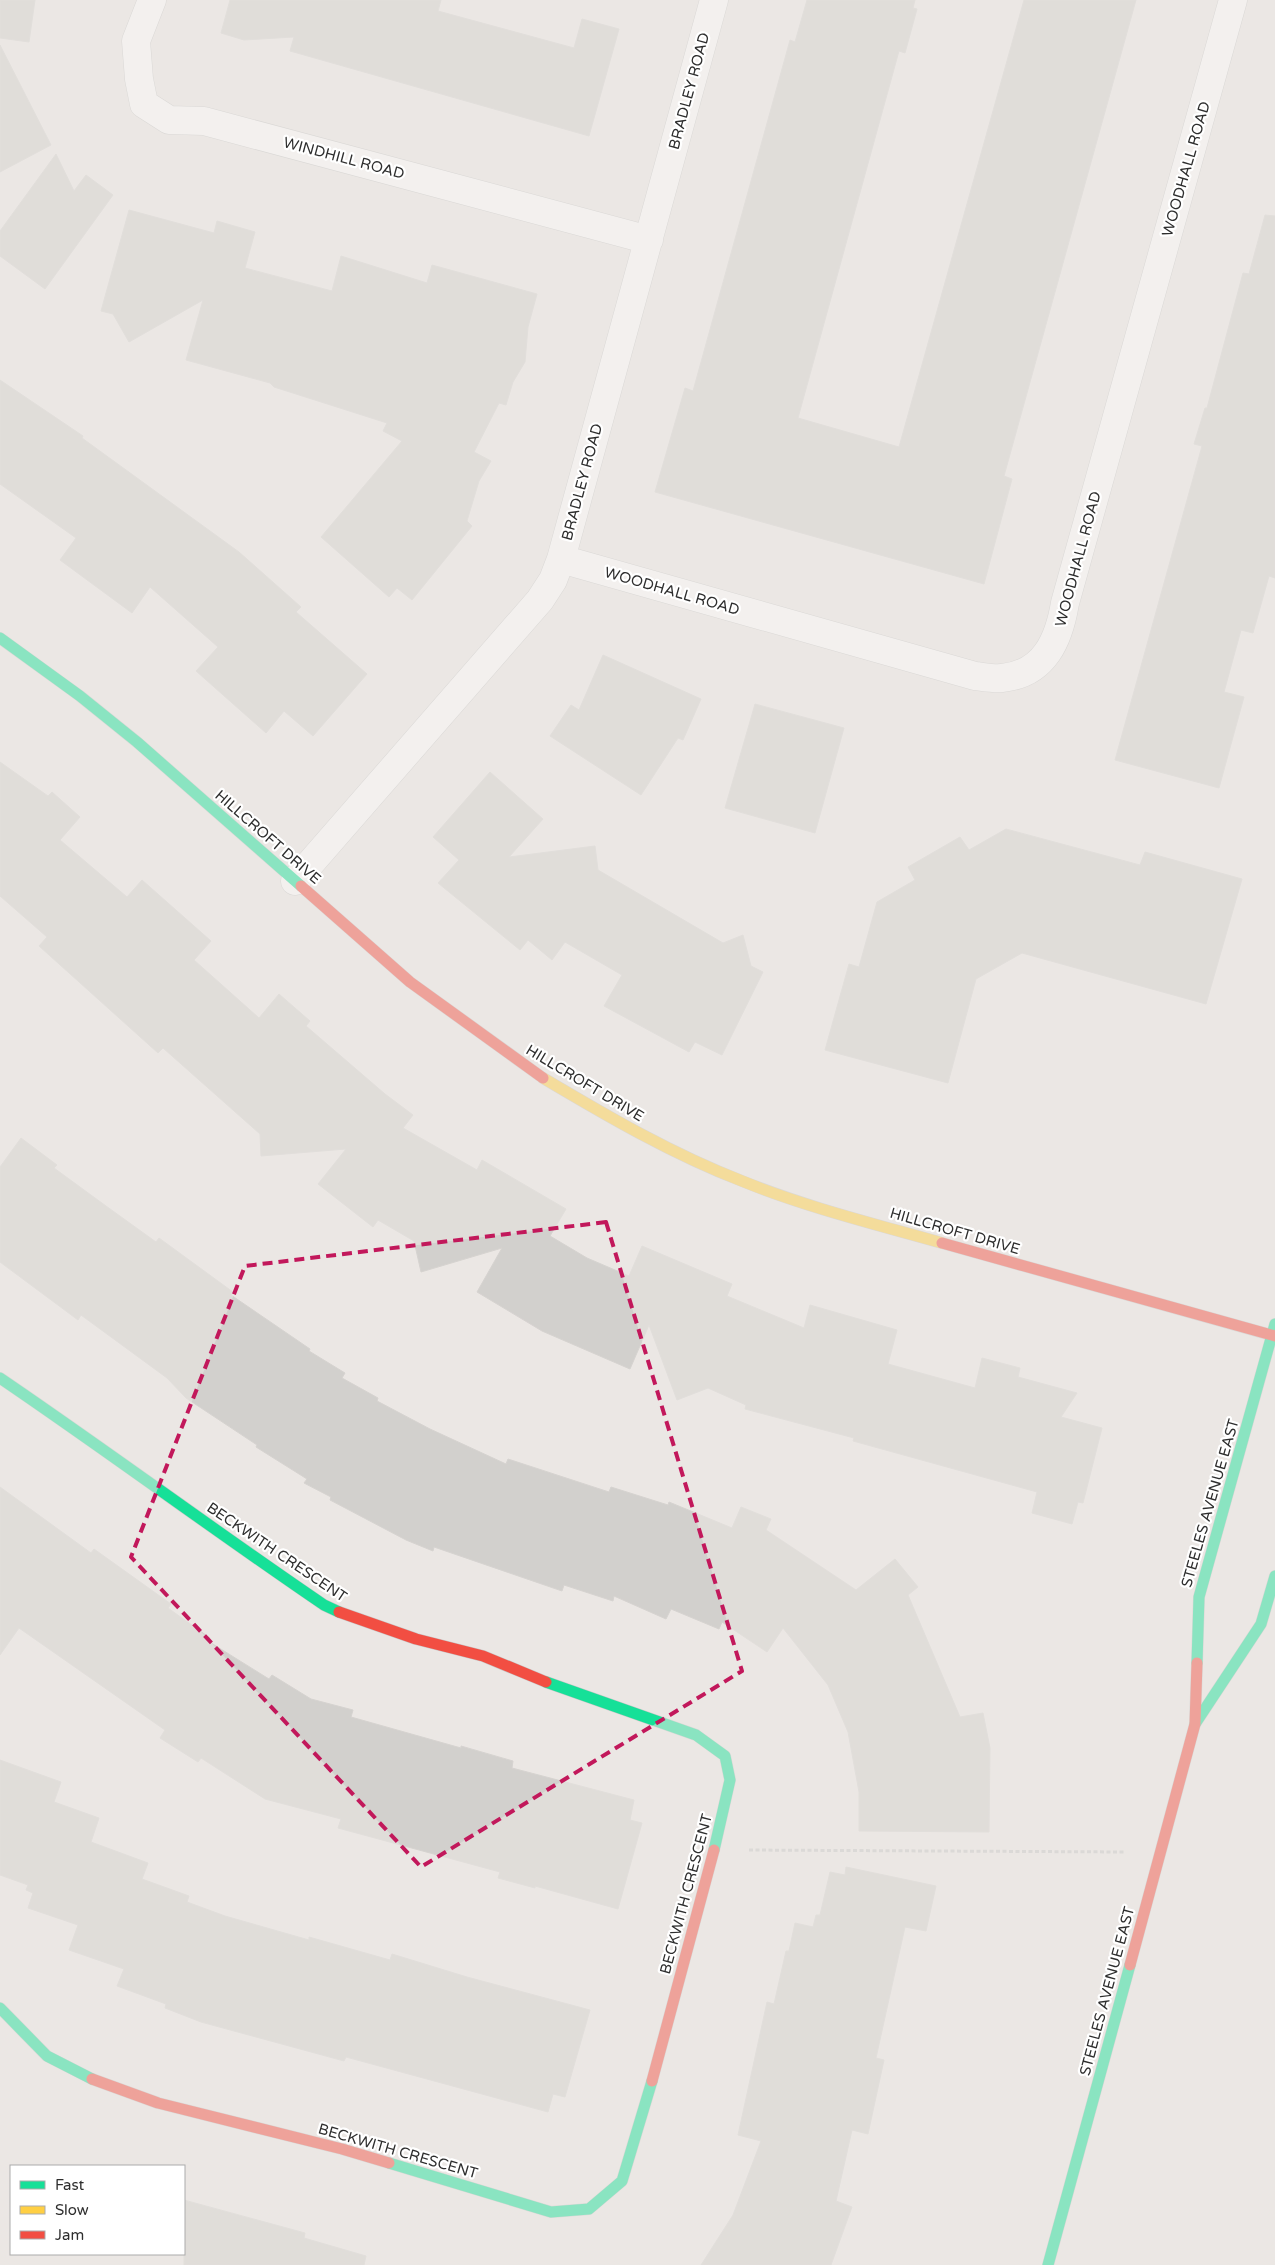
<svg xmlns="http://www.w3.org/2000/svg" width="1275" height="2265" font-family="'Varela Round',sans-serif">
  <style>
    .building { fill: #d2d0cd; stroke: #d6d3d0 }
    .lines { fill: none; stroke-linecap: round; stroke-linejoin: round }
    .street-casing { stroke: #c7c6c6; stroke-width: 29 }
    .fast-casing { stroke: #c7c6c6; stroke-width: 12 }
    .slow-casing { stroke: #c7c6c6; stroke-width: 12 }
    .jam-casing { stroke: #c7c6c6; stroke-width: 12 }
    .path { stroke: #c8c7c7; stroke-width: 3; stroke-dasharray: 4 2.5; stroke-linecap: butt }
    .street { stroke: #fcfbfb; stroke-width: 28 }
    .fast { stroke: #16e098; stroke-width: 11 }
    .slow { stroke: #ffcf43; stroke-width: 11 }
    .jam { stroke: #f24e42; stroke-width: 11 }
    .marked { fill: none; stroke: #c2185b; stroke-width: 4; stroke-dasharray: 10 6; stroke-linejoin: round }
    .labels { text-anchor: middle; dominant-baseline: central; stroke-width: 4.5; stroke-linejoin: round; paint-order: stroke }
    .street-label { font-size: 15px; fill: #2e2e2e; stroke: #fff }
  </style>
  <rect width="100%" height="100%" fill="#ebe7e4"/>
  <path class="building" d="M 0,0 L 35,0 L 29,42 L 0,38 Z
    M 230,0 L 441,0 L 438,11 L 574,48 L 582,19 L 619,29 L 589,136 L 290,51 L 294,37 L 244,40 L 221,33 Z
    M 807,0 L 915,0 L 913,8 L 917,9 L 905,53 L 899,51 L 798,418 L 899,447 L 1024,0 L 1136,0 L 1004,476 L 1012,479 L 984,584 L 655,492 L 685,388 L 693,391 L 790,40 L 795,42 Z
    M 0,45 L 51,145 L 0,172 Z
    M 56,154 L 74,191 L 86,175 L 113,195 L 45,289 L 0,256 L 0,231 Z
    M 129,210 L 214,233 L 217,221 L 255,232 L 245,268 L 332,291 L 341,256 L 427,283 L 432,265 L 537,294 L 528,327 L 525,362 L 513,382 L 506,405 L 499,403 L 474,452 L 491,461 L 479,481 L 467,521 L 472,526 L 412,600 L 397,588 L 389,597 L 321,537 L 402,441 L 383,431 L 387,423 L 274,387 L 270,383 L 186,360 L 203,300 L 129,342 L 113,314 L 101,311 Z
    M 1265,215 L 1275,216 L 1275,578 L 1269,576 L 1253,633 L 1241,630 L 1224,692 L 1244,697 L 1219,788 L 1115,760 L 1202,446 L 1194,444 L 1205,408 L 1207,408 L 1243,273 L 1249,274 Z
    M 0,380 L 83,436 L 82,438 L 239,552 L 301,607 L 296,612 L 367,674 L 313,736 L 284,711 L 266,733 L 196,671 L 218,647 L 150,587 L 132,613 L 60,560 L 76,538 L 0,484 Z
    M 603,655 L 701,699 L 683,740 L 678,738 L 641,795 L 550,736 L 571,705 L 579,710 Z
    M 755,704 L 844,728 L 815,833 L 725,808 Z
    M 0,762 L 48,796 L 52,792 L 80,817 L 60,840 L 127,897 L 142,880 L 211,941 L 194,960 L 259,1018 L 279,994 L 310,1021 L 306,1026 L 385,1094 L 413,1115 L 403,1128 L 477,1170 L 482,1160 L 566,1209 L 550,1236 L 587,1258 L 629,1276 L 642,1246 L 732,1284 L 727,1296 L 804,1328 L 810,1305 L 897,1330 L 888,1364 L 975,1388 L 982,1358 L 1020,1368 L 1018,1377 L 1077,1393 L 1061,1417 L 1102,1428 L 1083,1503 L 1078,1502 L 1072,1524 L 1032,1513 L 1037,1492 L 853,1441 L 854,1438 L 745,1409 L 746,1405 L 708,1388 L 677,1400 L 649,1325 L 630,1369 L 542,1331 L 477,1292 L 502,1248 L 421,1272 L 414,1241 L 378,1220 L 373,1227 L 318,1184 L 346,1149 L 261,1156 L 260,1134 L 163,1048 L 158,1053 L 39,946 L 47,937 L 0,896 Z
    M 490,772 L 543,819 L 509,857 L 595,846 L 598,870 L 723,943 L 743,935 L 751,966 L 763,972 L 722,1055 L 695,1042 L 689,1052 L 604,1006 L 622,975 L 565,942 L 552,960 L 528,940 L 520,950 L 438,883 L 459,860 L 433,837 Z
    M 1006,829 L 1140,865 L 1145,852 L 1242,879 L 1206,1004 L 1022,953 L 976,979 L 948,1083 L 825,1050 L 849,964 L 859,967 L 877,902 L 915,880 L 908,867 L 960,837 L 969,850 Z
    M 21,1138 L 57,1165 L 54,1168 L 106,1206 L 156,1242 L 159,1238 L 233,1292 L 231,1295 L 310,1349 L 309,1351 L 345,1373 L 342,1378 L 378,1398 L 377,1401 L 430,1429 L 506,1464 L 508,1459 L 609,1492 L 611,1487 L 668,1505 L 669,1502 L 732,1528 L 741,1507 L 771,1519 L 766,1530 L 856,1590 L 895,1559 L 918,1587 L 908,1595 L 960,1717 L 983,1713 L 990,1748 L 989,1832 L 859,1831 L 859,1792 L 848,1732 L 828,1685 L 783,1628 L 767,1652 L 722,1622 L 719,1629 L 671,1609 L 666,1619 L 614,1596 L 613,1601 L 564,1585 L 562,1591 L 434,1547 L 433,1551 L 406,1540 L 330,1500 L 331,1497 L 304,1483 L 307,1479 L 256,1447 L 257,1445 L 186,1398 L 167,1378 L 81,1315 L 78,1320 L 0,1262 L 0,1167 Z
    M 0,1487 L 91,1553 L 94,1549 L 171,1604 L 168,1608 L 210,1638 L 208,1641 L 269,1679 L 272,1675 L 311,1699 L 353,1710 L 351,1717 L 461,1748 L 461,1746 L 513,1761 L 512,1768 L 634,1800 L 630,1820 L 642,1823 L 618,1909 L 535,1886 L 535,1888 L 498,1878 L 500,1872 L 338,1828 L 341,1819 L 265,1799 L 201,1758 L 198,1762 L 160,1738 L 165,1730 L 19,1628 L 0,1655 Z
    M 0,1760 L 61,1782 L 54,1802 L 99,1818 L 91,1842 L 148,1863 L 142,1879 L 189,1896 L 187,1902 L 225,1916 L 309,1940 L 309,1937 L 390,1960 L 392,1954 L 467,1977 L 590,2010 L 565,2097 L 553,2094 L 548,2112 L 346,2057 L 344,2061 L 201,2022 L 165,2008 L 166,2004 L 117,1986 L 124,1969 L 69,1950 L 78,1925 L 28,1908 L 33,1893 L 26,1890 L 28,1885 L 0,1875 Z
    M 846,1867 L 936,1886 L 926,1931 L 905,1927 L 876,2058 L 884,2060 L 868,2134 L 852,2130 L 836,2201 L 852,2207 L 831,2265 L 701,2265 L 733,2215 L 761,2141 L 738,2135 L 767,2002 L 774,2004 L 786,1951 L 789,1951 L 795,1923 L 813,1927 L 816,1915 L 820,1915 L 830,1872 L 845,1875 Z
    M 184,2200 L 305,2233 L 304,2238 L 366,2256 L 364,2265 L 184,2265 Z"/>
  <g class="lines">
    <defs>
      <path id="street" d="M 152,0 L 136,41 L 139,79 L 144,104 L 169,120 L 204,121 L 649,240
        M 561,559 L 975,676 C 984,677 994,679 1002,678 C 1045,674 1059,639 1065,603 L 1233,0
        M 295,881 L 540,600 L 553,580 L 561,559 L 714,0"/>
      <path id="fast" d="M 0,638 L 80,696 L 137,742 L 301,886
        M 0,1378 C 109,1452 215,1531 324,1605 L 339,1612
        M 1197,1663 L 1199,1597 L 1275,1324
        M 546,1682 L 696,1735 L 725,1756 L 730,1780 L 714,1850
        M 1195,1724 L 1261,1624 L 1275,1576
        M 0,2008 L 47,2056 L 92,2079
        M 389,2163 L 551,2212 L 589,2209 L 622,2181 L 652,2081
        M 1048,2265 L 1130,1965"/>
      <path id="slow" d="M 543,1078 C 607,1116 672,1154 742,1181 C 806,1207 875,1224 942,1243"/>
      <path id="jam" d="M 301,886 L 410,982 L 543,1078
        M 942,1243 L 1275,1336
        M 339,1612 L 416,1639 L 483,1656 L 546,1682
        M 1130,1965 L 1195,1724 L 1197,1663
        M 92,2079 L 158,2103 L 342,2149 L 389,2163
        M 652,2081 L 714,1850"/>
    </defs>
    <use href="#street" class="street-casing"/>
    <use href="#fast" class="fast-casing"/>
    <use href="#slow" class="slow-casing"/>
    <use href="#jam" class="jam-casing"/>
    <path class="path" d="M 749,1850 L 1125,1852"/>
    <use href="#street" class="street"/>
    <use href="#fast" class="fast"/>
    <use href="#slow" class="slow"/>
    <use href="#jam" class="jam"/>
  </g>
  <path d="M0 0H1275V2265H0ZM 606,1222 L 742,1671 L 421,1867 L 131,1557 L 245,1266 Z" fill="#ebe7e4" fill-opacity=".55" fill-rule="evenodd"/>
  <path class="marked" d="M 606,1222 L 742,1671 L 421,1867 L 131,1557 L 245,1266 Z"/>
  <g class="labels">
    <g class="street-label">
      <text transform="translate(689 91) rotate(-75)">BRADLEY ROAD</text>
      <text transform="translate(344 158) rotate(15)">WINDHILL ROAD</text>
      <text transform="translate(1186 169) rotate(-74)">WOODHALL ROAD</text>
      <text transform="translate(582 482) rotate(-75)">BRADLEY ROAD</text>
      <text transform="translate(1078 559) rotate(-75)">WOODHALL ROAD</text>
      <text transform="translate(672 591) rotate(16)">WOODHALL ROAD</text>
      <text transform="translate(268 837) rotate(41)">HILLCROFT DRIVE</text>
      <text transform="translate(585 1083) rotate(31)">HILLCROFT DRIVE</text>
      <text transform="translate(955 1231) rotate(16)">HILLCROFT DRIVE</text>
      <text transform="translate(1210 1503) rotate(-74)">STEELES AVENUE EAST</text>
      <text transform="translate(277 1552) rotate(34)">BECKWITH CRESCENT</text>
      <text transform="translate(686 1894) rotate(-75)">BECKWITH CRESCENT</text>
      <text transform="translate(1107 1991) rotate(-75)">STEELES AVENUE EAST</text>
      <text transform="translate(398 2151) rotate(16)">BECKWITH CRESCENT</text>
    </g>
  </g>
  <rect x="10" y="2165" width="175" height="90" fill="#ffffff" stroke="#ababab"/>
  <rect x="20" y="2181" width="25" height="8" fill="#16e098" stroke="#ababab"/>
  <text x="55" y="2190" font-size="15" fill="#2e2e2e">Fast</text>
  <rect x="20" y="2206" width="25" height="8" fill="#ffcf43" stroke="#ababab"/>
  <text x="55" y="2215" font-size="15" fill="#2e2e2e">Slow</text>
  <rect x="20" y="2231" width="25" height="8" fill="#f24e42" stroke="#ababab"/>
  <text x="55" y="2240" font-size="15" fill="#2e2e2e">Jam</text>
</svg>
